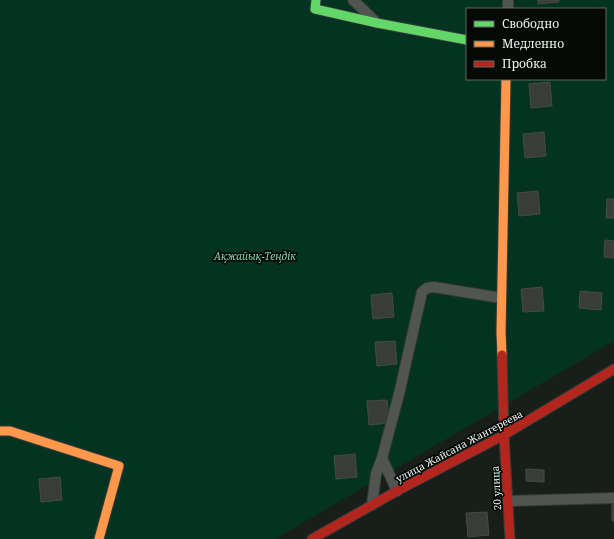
<svg xmlns="http://www.w3.org/2000/svg" width="614" height="539" font-family="'Noto Serif',serif">
  <style>
    .green { fill: #053321; fill-rule: evenodd }
    .building { fill: #383d3a; stroke: #444b47 }
    .lines { fill: none; stroke-linecap: round; stroke-linejoin: round }
    .street-casing { stroke: #363b38; stroke-width: 12 }
    .fast-casing { stroke: #363b38; stroke-width: 11 }
    .slow-casing { stroke: #363b38; stroke-width: 11 }
    .jam-casing { stroke: #363b38; stroke-width: 11 }
    .street { stroke: #505552; stroke-width: 10 }
    .fast { stroke: #63d668; stroke-width: 9 }
    .slow { stroke: #ff974d; stroke-width: 9 }
    .jam { stroke: #b3261e; stroke-width: 9 }
    .labels { text-anchor: middle; dominant-baseline: central; stroke-width: 3.5; stroke-linejoin: round; paint-order: stroke }
    .park-label { font-size: 10px; font-style: italic; fill: #83d6ac; stroke: #050a07 }
    .street-label { font-size: 10px; fill: #eaf3ee; stroke: #050a07 }
  </style>
  <rect width="100%" height="100%" fill="#181f1b"/>
  <path class="green" d="M 0,0 L 614,0 L 614,341 L 275,539 L 0,539 ZM 467,9 L 605,9 L 605,79 L 467,79 Z"/>
  <path class="building" d="M 538,0 L 559,0 L 559,2 L 538,4 Z
    M 550,82 L 552,106 L 531,108 L 529,84 Z
    M 544,132 L 546,156 L 525,158 L 523,134 Z
    M 538,191 L 540,214 L 519,216 L 517,193 Z
    M 607,199 L 614,199 L 614,218 L 606,218 Z
    M 605,240 L 614,241 L 614,258 L 604,257 Z
    M 542,287 L 544,311 L 523,312 L 521,289 Z
    M 580,291 L 602,293 L 601,310 L 579,308 Z
    M 392,293 L 394,317 L 373,319 L 371,295 Z
    M 395,341 L 397,364 L 377,366 L 375,342 Z
    M 387,400 L 389,423 L 369,425 L 367,401 Z
    M 355,454 L 357,477 L 336,479 L 334,456 Z
    M 526,469 L 544,470 L 544,482 L 526,481 Z
    M 60,477 L 62,500 L 41,502 L 39,479 Z
    M 612,501 L 614,501 L 614,521 L 612,521 Z
    M 487,512 L 489,535 L 468,537 L 466,513 Z"/>
  <g class="lines">
    <defs>
      <path id="street" d="M 353,0 L 377,23
        M 508,9 L 508,0
        M 397,491 L 382,458 L 399,394 L 422,292 L 427,288 L 434,287 L 501,298
        M 508,501 L 614,498
        M 372,505 L 376,474 L 382,458"/>
      <path id="fast" d="M 316,0 L 315,9 L 377,23 L 467,40"/>
      <path id="slow" d="M 502,355 L 501,332 L 506,79
        M 0,431 L 10,431 L 119,466 L 99,539"/>
      <path id="jam" d="M 502,355 L 504,435 L 510,539
        M 312,539 L 397,491 L 504,435 L 614,369"/>
    </defs>
    <use href="#street" class="street-casing"/>
    <use href="#fast" class="fast-casing"/>
    <use href="#slow" class="slow-casing"/>
    <use href="#jam" class="jam-casing"/>
    <use href="#street" class="street"/>
    <use href="#fast" class="fast"/>
    <use href="#slow" class="slow"/>
    <use href="#jam" class="jam"/>
  </g>
  <g class="labels">
    <g class="park-label">
      <text x="255" y="256">Ақжайық-Теңдік</text>
    </g>
    <g class="street-label">
      <text transform="translate(459 446) rotate(-28)">улица Жайсана Жангереева</text>
      <text transform="translate(496 488) rotate(-93)">20 улица</text>
    </g>
  </g>
  <rect x="466" y="8" width="140" height="72" fill="#050a07" stroke="#616763"/>
  <rect x="474" y="21" width="20" height="6" fill="#63d668" stroke="#616763"/>
  <text x="502" y="28" font-size="12" fill="#eaf3ee">Свободно</text>
  <rect x="474" y="41" width="20" height="6" fill="#ff974d" stroke="#616763"/>
  <text x="502" y="48" font-size="12" fill="#eaf3ee">Медленно</text>
  <rect x="474" y="61" width="20" height="6" fill="#b3261e" stroke="#616763"/>
  <text x="502" y="68" font-size="12" fill="#eaf3ee">Пробка</text>
</svg>
